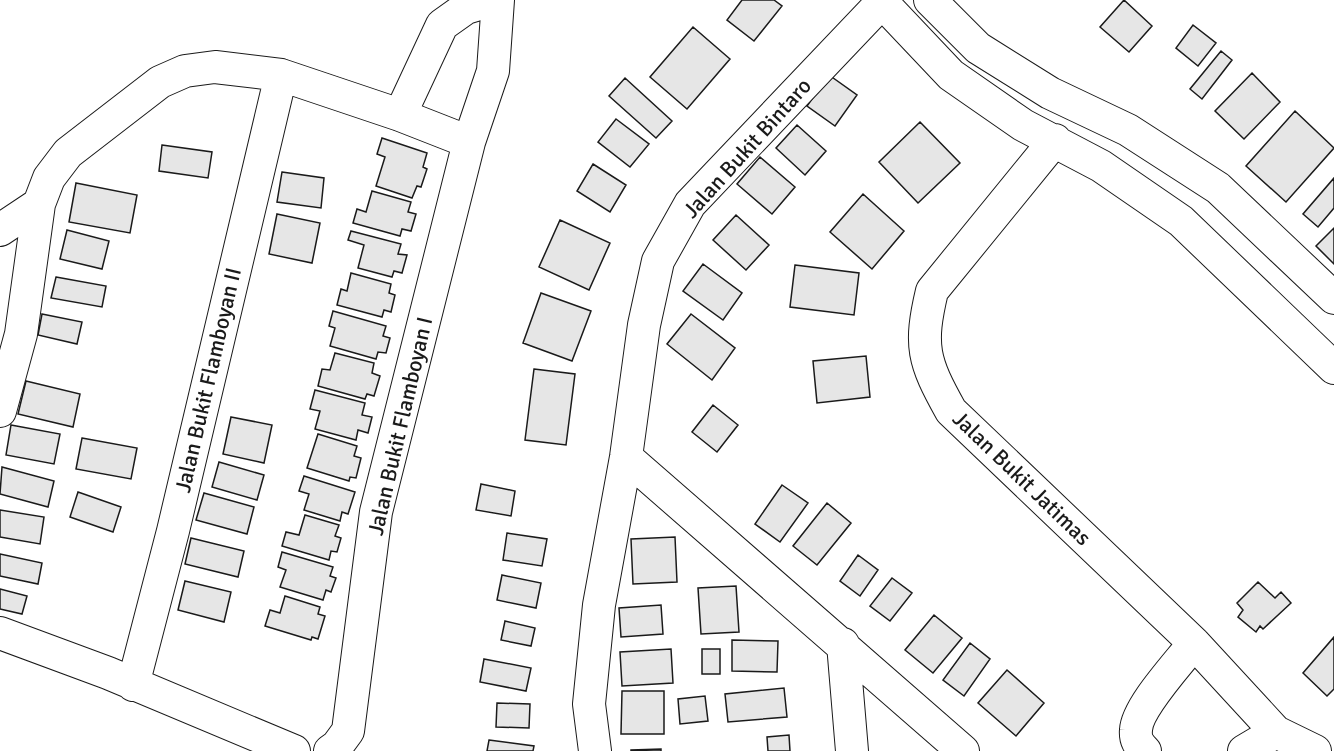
<svg xmlns="http://www.w3.org/2000/svg" width="1334" height="751" font-family="Signika,sans-serif">
  <style>
    .building { fill: #e6e6e6; stroke: #1a1a1a; stroke-width: 1.5 }
    .lines { fill: none; stroke-linecap: round; stroke-linejoin: round }
    .minor-casing { stroke: #1a1a1a; stroke-width: 34 }
    .minor { stroke: #fff; stroke-width: 32 }
    .labels { text-anchor: middle; dominant-baseline: central; stroke-width: 4.5; stroke-linejoin: round; paint-order: stroke }
    .street-label { font-size: 22px; fill: #1a1a1a; stroke: #fff }
  </style>
  <rect width="100%" height="100%" fill="#fff"/>
  <path class="building" d="M 742,0 L 774,0 L 782,6 L 754,41 L 727,20 Z
    M 1124,0 L 1152,26 L 1129,52 L 1100,27 Z
    M 1193,25 L 1216,43 L 1198,66 L 1176,48 Z
    M 693,27 L 730,59 L 687,109 L 650,77 Z
    M 1221,51 L 1232,60 L 1202,99 L 1190,89 Z
    M 1252,73 L 1280,102 L 1244,139 L 1215,111 Z
    M 829,75 L 857,95 L 835,126 L 807,106 Z
    M 625,78 L 672,121 L 656,138 L 609,96 Z
    M 1295,111 L 1334,148 L 1286,202 L 1246,166 Z
    M 616,119 L 649,144 L 630,167 L 598,142 Z
    M 920,122 L 960,163 L 918,203 L 879,162 Z
    M 797,125 L 826,151 L 805,175 L 776,148 Z
    M 382,138 L 427,153 L 423,167 L 427,169 L 421,187 L 417,186 L 412,198 L 376,186 L 385,157 L 377,154 Z
    M 162,145 L 212,152 L 208,178 L 159,171 Z
    M 760,157 L 795,187 L 772,214 L 737,184 Z
    M 593,164 L 626,185 L 610,212 L 577,191 Z
    M 282,172 L 324,178 L 321,208 L 277,202 Z
    M 1334,178 L 1334,208 L 1318,227 L 1303,214 Z
    M 76,183 L 137,195 L 130,233 L 69,222 Z
    M 372,191 L 411,202 L 408,212 L 416,214 L 411,231 L 402,229 L 400,236 L 353,223 L 357,209 L 366,212 Z
    M 863,194 L 904,231 L 872,269 L 830,232 Z
    M 277,214 L 320,223 L 312,263 L 269,254 Z
    M 736,215 L 769,245 L 746,270 L 713,240 Z
    M 560,220 L 610,243 L 589,290 L 539,267 Z
    M 1334,228 L 1334,264 L 1316,246 Z
    M 67,230 L 109,241 L 102,269 L 60,259 Z
    M 351,231 L 401,244 L 398,254 L 407,255 L 402,273 L 394,271 L 392,277 L 358,268 L 364,245 L 348,240 Z
    M 703,264 L 742,293 L 723,320 L 683,291 Z
    M 795,265 L 859,273 L 854,315 L 790,307 Z
    M 351,273 L 391,284 L 389,293 L 395,295 L 391,312 L 384,310 L 382,317 L 337,305 L 341,289 L 347,291 Z
    M 56,277 L 106,286 L 102,307 L 51,298 Z
    M 541,293 L 591,311 L 572,361 L 523,343 Z
    M 333,311 L 386,326 L 383,336 L 390,338 L 386,353 L 378,352 L 376,359 L 330,346 L 335,328 L 329,326 Z
    M 42,314 L 82,322 L 77,344 L 38,335 Z
    M 691,314 L 735,348 L 712,380 L 667,344 Z
    M 335,353 L 374,363 L 372,373 L 380,376 L 374,396 L 367,394 L 365,399 L 318,386 L 322,369 L 330,370 Z
    M 866,356 L 870,397 L 817,403 L 813,361 Z
    M 534,369 L 575,374 L 566,445 L 525,440 Z
    M 26,381 L 80,394 L 73,427 L 18,414 Z
    M 315,390 L 365,403 L 362,415 L 372,417 L 368,433 L 358,430 L 356,440 L 315,429 L 320,411 L 310,409 Z
    M 713,405 L 738,425 L 717,452 L 692,432 Z
    M 231,417 L 272,425 L 264,463 L 223,454 Z
    M 11,425 L 60,434 L 54,464 L 6,455 Z
    M 318,434 L 357,446 L 354,456 L 361,458 L 356,478 L 350,477 L 349,481 L 307,468 Z
    M 82,438 L 137,448 L 131,479 L 76,469 Z
    M 219,462 L 264,475 L 257,500 L 212,487 Z
    M 2,467 L 54,481 L 48,507 L 0,494 Z
    M 304,476 L 355,492 L 348,514 L 342,512 L 340,521 L 304,510 L 309,494 L 299,491 Z
    M 481,484 L 515,491 L 511,516 L 476,510 Z
    M 782,485 L 808,503 L 780,542 L 755,524 Z
    M 78,492 L 121,507 L 113,532 L 70,517 Z
    M 204,493 L 254,507 L 247,534 L 196,520 Z
    M 827,503 L 851,523 L 817,565 L 793,546 Z
    M 0,510 L 44,517 L 40,544 L 0,537 Z
    M 305,515 L 339,525 L 335,536 L 341,538 L 337,552 L 331,551 L 329,560 L 282,546 L 286,532 L 299,535 Z
    M 507,533 L 547,539 L 542,566 L 503,560 Z
    M 675,537 L 677,582 L 633,584 L 631,539 Z
    M 191,538 L 244,551 L 238,577 L 185,564 Z
    M 282,552 L 333,567 L 330,576 L 336,578 L 331,592 L 326,590 L 323,600 L 280,587 L 286,570 L 278,567 Z
    M 0,554 L 42,563 L 38,584 L 0,576 Z
    M 858,555 L 878,570 L 860,596 L 840,581 Z
    M 502,575 L 541,583 L 536,608 L 497,600 Z
    M 892,578 L 912,593 L 890,621 L 870,606 Z
    M 185,581 L 231,592 L 224,622 L 178,610 Z
    M 1258,582 L 1275,598 L 1281,592 L 1291,603 L 1263,629 L 1260,626 L 1256,632 L 1238,617 L 1243,610 L 1237,603 Z
    M 736,586 L 739,632 L 701,634 L 698,588 Z
    M 0,589 L 27,596 L 22,614 L 0,609 Z
    M 285,596 L 320,607 L 318,614 L 325,616 L 318,639 L 312,637 L 311,640 L 265,626 L 270,610 L 280,613 Z
    M 661,605 L 663,634 L 621,637 L 619,608 Z
    M 934,615 L 962,638 L 933,673 L 905,650 Z
    M 505,621 L 535,628 L 531,646 L 501,640 Z
    M 1334,637 L 1334,689 L 1327,696 L 1303,673 Z
    M 732,640 L 778,641 L 777,672 L 732,671 Z
    M 970,643 L 990,659 L 964,696 L 943,680 Z
    M 671,649 L 673,683 L 622,686 L 620,652 Z
    M 702,649 L 720,649 L 720,674 L 702,674 Z
    M 484,659 L 531,668 L 526,691 L 480,682 Z
    M 1007,670 L 1044,703 L 1016,736 L 978,703 Z
    M 784,688 L 787,717 L 728,722 L 725,694 Z
    M 622,691 L 664,691 L 664,734 L 621,734 Z
    M 705,696 L 708,721 L 680,724 L 678,699 Z
    M 497,703 L 530,704 L 529,728 L 496,727 Z
    M 789,735 L 790,751 L 768,751 L 767,737 Z
    M 489,740 L 534,746 L 533,751 L 487,751 Z
    M 661,749 L 661,751 L 631,751 L 631,750 Z"/>
  <g class="lines">
    <defs>
      <path id="minor" d="M 880,0 L 951,75 L 1023,125 L 1101,166 L 1181,221 L 1334,368
        M 930,0 L 978,48 L 1050,93 L 1128,130 L 1218,188 L 1334,298
        M 400,115 L 442,25 L 466,8 L 492,0
        M 1055,140 L 932,291 C 919,346 923,361 951,411 L 1194,643 L 1276,732 L 1315,751
        M 0,230 L 39,204
        M 0,411 L 21,334 L 39,204 L 49,178 L 68,153 L 160,82 L 185,71 L 215,67 L 281,75 L 400,115 L 469,142
        M 626,457 L 963,751
        M 0,633 L 108,673 L 294,751
        M 843,644 L 852,751
        M 133,685 L 173,531 L 281,75
        M 330,751 L 337,746 L 348,731 L 376,512 L 469,142 L 493,71 L 498,0
        M 595,751 L 589,704 L 599,605 L 626,457 L 644,325 L 658,261 L 690,204 L 884,0
        M 1145,751 C 1139,745 1135,740 1136,730 C 1137,707 1179,663 1194,643
        M 1244,751 L 1276,732"/>
    </defs>
    <use href="#minor" class="minor-casing"/>
    <use href="#minor" class="minor"/>
  </g>
  <g class="labels">
    <g class="street-label">
      <text transform="translate(747 148) rotate(-48)">Jalan Bukit Bintaro</text>
      <text transform="translate(208 380) rotate(-77)">Jalan Bukit Flamboyan II</text>
      <text transform="translate(400 426) rotate(-77)">Jalan Bukit Flamboyan I</text>
      <text transform="translate(1022 478) rotate(44)">Jalan Bukit Jatimas</text>
    </g>
  </g>
</svg>
